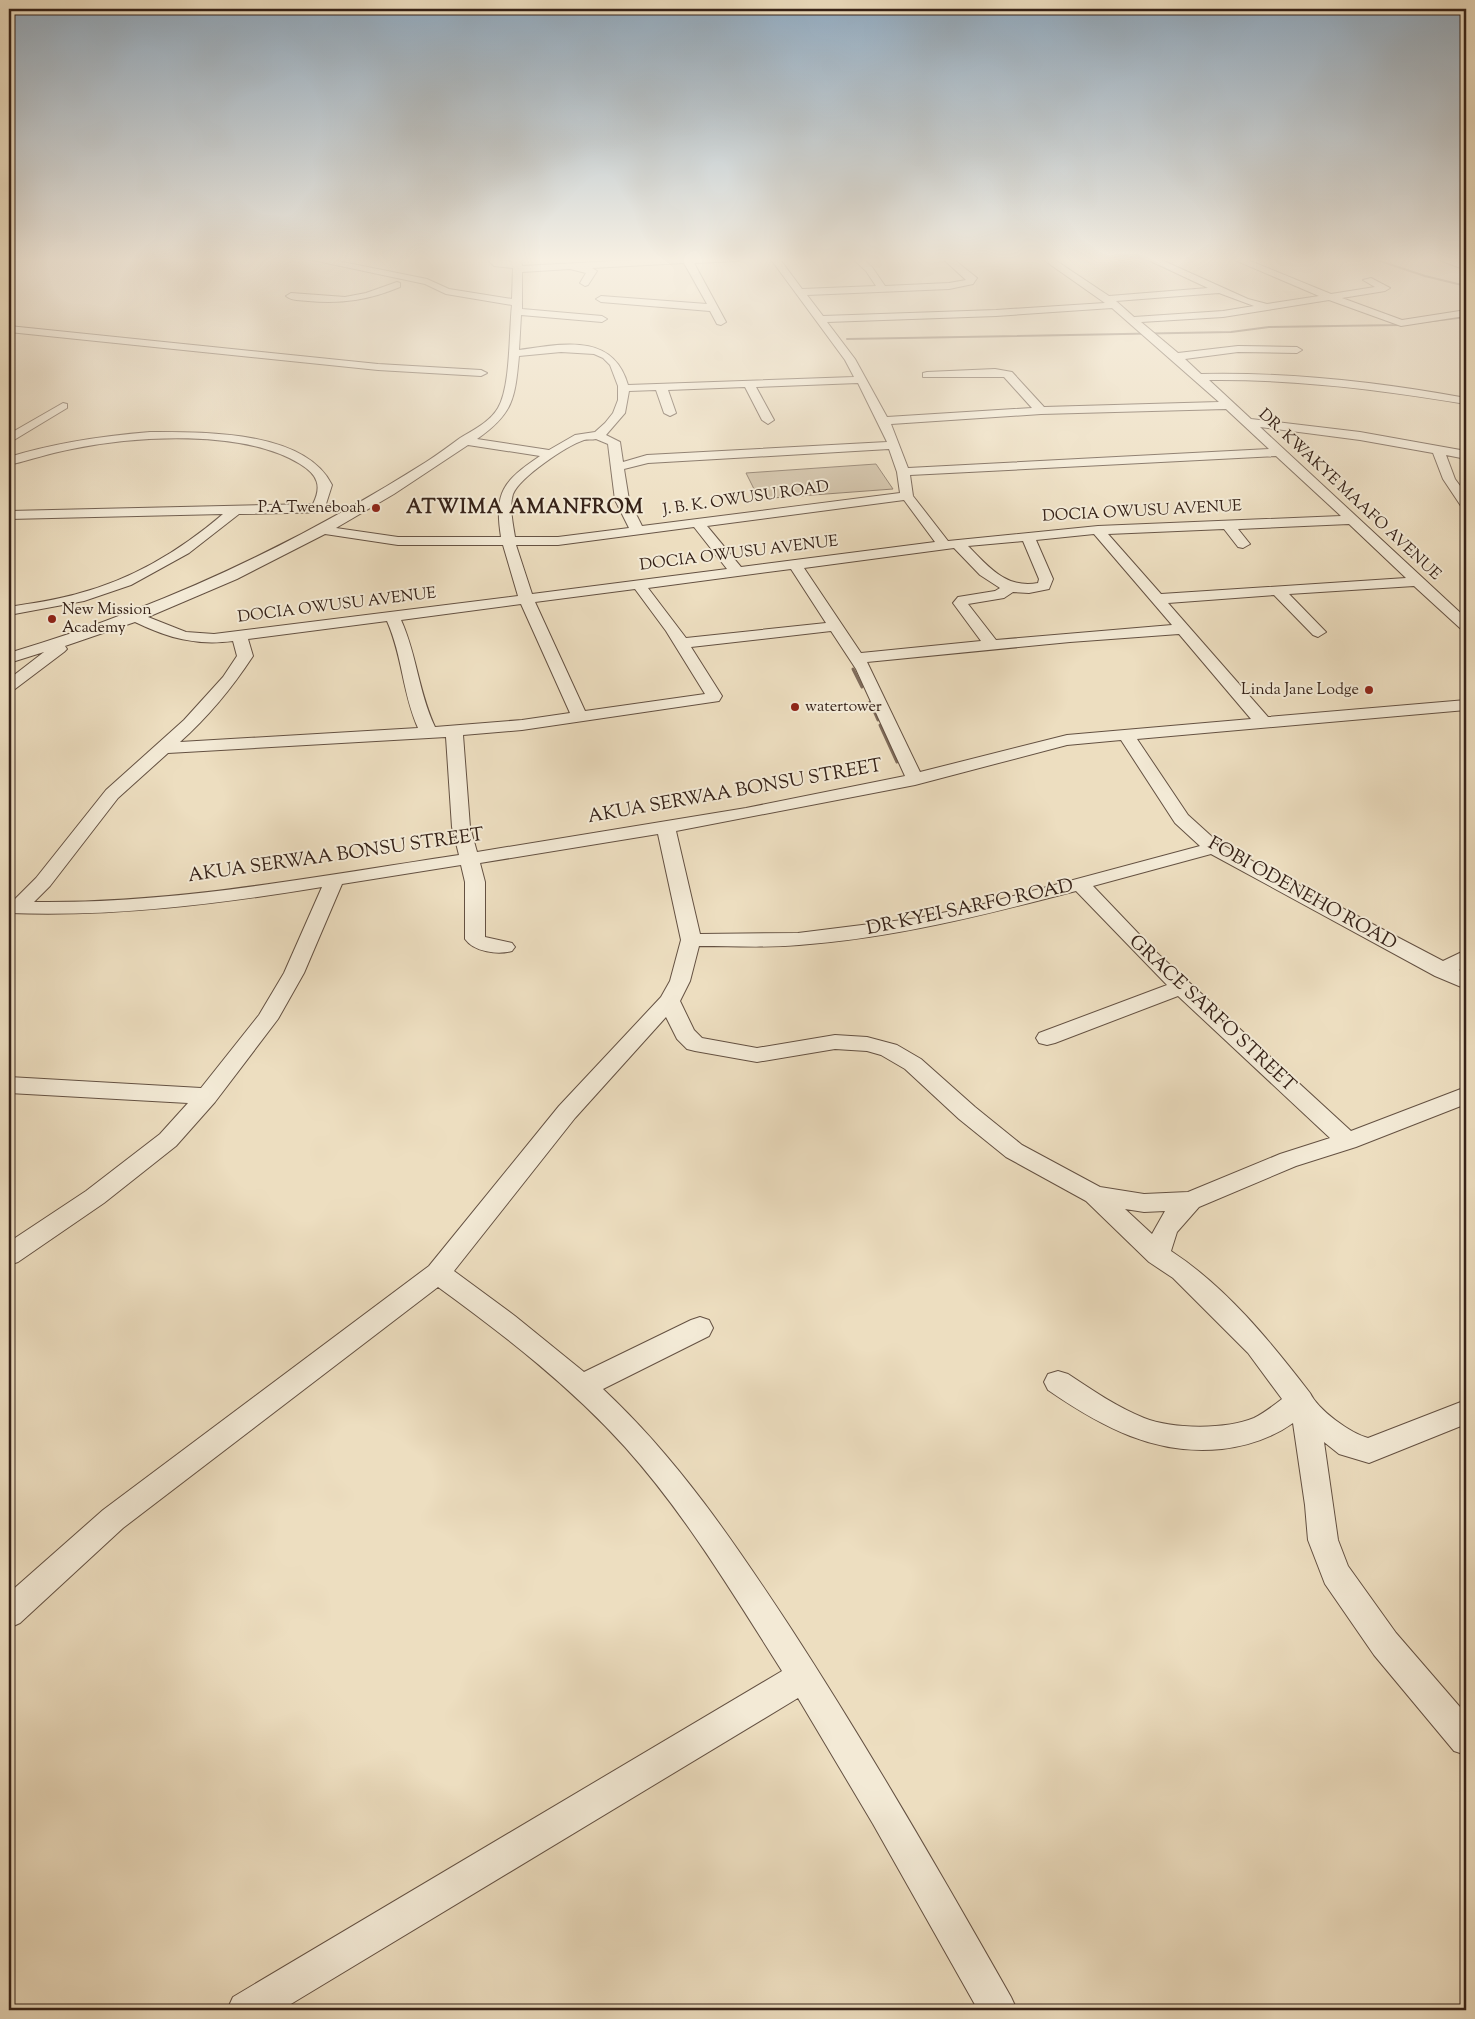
<svg xmlns="http://www.w3.org/2000/svg" width="1475" height="2019" font-family="'Sorts Mill Goudy',serif">
  <style>
    .green { fill: #cebea3; stroke: #82705e }
    .lines { fill: none; stroke-linecap: round; stroke-linejoin: round }
    .stream-far1 { stroke: #7f6c5b; stroke-width: 2 }
    .stream { stroke: #7f6c5b; stroke-width: 3 }
    .minor-casing { stroke: #645142; stroke-width: 2 }
    .minor { fill: #f3ead6; fill-rule: evenodd }
    .poi-dot { fill: #8f2418; stroke: #f3ead6; stroke-width: 2 }
    .labels { text-anchor: middle; dominant-baseline: central; stroke-width: 4; stroke-linejoin: round; paint-order: stroke }
    .far-street-label { font-size: 16px; fill: #362218; stroke: #f3ead6 }
    .far-poi-label { font-size: 16px; fill: #362218; stroke: #f3ead6; text-anchor: end }
    .street-label { font-size: 19px; fill: #362218; stroke: #f3ead6 }
    .far-district-label { font-size: 20px; font-weight: bold; letter-spacing: 1px; fill: #362218; stroke: #f3ead6 }
  </style>
  <rect width="100%" height="100%" fill="#eddec0"/>
  <filter id="stains"><feTurbulence type="fractalNoise" baseFrequency=".004" numOctaves="4"/><feColorMatrix values="0 0 0 0 .2 0 0 0 0 .09 0 0 0 0 .02 0 0 0 .5 -.17"/></filter>
  <radialGradient id="worn" r=".72"><stop offset=".6" stop-color="#630" stop-opacity="0"/><stop offset="1" stop-color="#630" stop-opacity=".3"/></radialGradient>
  <path class="green" d="M 876,464 L 893,489 L 759,499 L 746,473 Z"/>
  <g class="lines">
    <path class="stream-far1" d="M 1371,258 L 1425,276 L 1466,286
      M 847,339 L 1231,332 L 1269,327 L 1399,325 L 1466,317"/>
    <path class="stream" d="M 853,669 L 862,687
      M 870,702 L 878,720
      M 880,725 L 897,762"/>
    <defs>
      <path id="minor" d="M 303,258 L 323,258 L 427,279 L 449,289 L 512,299 L 513,268 L 494,266 L 486,258 L 512,262 L 511,258 L 521,258 L 522,266 L 674,258 L 742,258 L 738,261 L 694,263 L 726,322 L 721,325 L 717,324 L 710,311 L 601,302 L 596,299 L 601,296 L 707,304 L 684,263 L 592,268 L 597,271 L 588,285 L 585,286 L 580,283 L 586,273 L 570,269 L 522,272 L 522,309 L 602,316 L 607,319 L 602,322 L 521,315 L 519,350 C 562,344 613,332 628,385 L 854,377 L 845,360 L 770,258 L 779,258 L 802,289 L 876,286 L 866,271 L 852,258 L 862,258 L 872,267 L 885,286 L 949,283 L 966,280 L 942,258 L 952,258 L 977,278 L 973,284 L 949,289 L 807,295 L 823,316 L 996,310 L 1105,303 L 1041,258 L 1052,258 L 1109,296 L 1208,288 L 1144,258 L 1157,258 L 1248,299 L 1267,304 L 1319,296 L 1230,258 L 1243,258 L 1331,294 L 1375,287 L 1363,280 L 1371,278 L 1390,288 L 1385,291 L 1342,298 L 1402,320 L 1466,310 L 1465,316 L 1401,326 L 1329,300 L 1223,317 L 1141,322 L 1178,353 L 1238,346 L 1297,347 L 1302,350 L 1297,353 L 1238,352 L 1185,359 L 1201,374 C 1291,372 1379,382 1466,398 L 1466,404 C 1381,390 1295,379 1209,380 L 1251,419 L 1360,432 L 1466,451 L 1466,459 L 1446,455 L 1455,479 L 1466,494 L 1466,507 L 1461,506 L 1443,479 L 1433,453 L 1360,440 L 1260,427 L 1466,618 L 1466,630 L 1461,629 L 1414,586 L 1289,594 L 1326,632 L 1318,637 L 1313,635 L 1274,595 L 1168,603 L 1268,717 L 1466,700 L 1466,710 L 1137,739 L 1188,815 L 1220,844 L 1443,961 L 1466,950 L 1466,965 L 1459,970 L 1466,974 L 1466,989 L 1435,976 L 1211,854 L 1093,886 L 1156,952 L 1351,1131 L 1466,1087 L 1466,1104 L 1356,1147 L 1296,1166 L 1199,1207 L 1177,1232 L 1171,1251 C 1226,1287 1270,1341 1310,1393 C 1318,1410 1350,1433 1368,1438 L 1466,1400 L 1466,1424 L 1369,1463 L 1339,1454 L 1324,1442 L 1338,1540 L 1348,1566 L 1396,1633 L 1466,1714 L 1466,1755 L 1454,1751 L 1374,1655 L 1325,1584 L 1308,1540 L 1305,1505 L 1293,1423 C 1272,1438 1247,1446 1222,1449 C 1155,1456 1102,1427 1048,1390 L 1044,1382 L 1048,1374 L 1058,1371 L 1068,1374 C 1092,1390 1117,1407 1144,1418 C 1172,1429 1225,1430 1254,1418 C 1264,1413 1273,1406 1282,1399 L 1248,1353 L 1173,1278 L 1149,1262 L 1086,1201 L 1006,1157 L 959,1119 L 905,1069 L 881,1055 L 867,1051 L 835,1049 L 757,1062 L 695,1051 L 687,1049 L 677,1039 L 666,1017 L 575,1118 L 454,1271 L 515,1316 L 584,1372 L 691,1320 L 700,1317 L 709,1320 L 713,1328 L 709,1336 L 603,1389 C 678,1459 734,1542 790,1627 C 868,1747 940,1872 1011,1997 L 1017,2010 L 978,2010 L 873,1824 L 798,1698 L 281,2010 L 227,2010 L 233,1997 L 782,1671 C 733,1594 686,1515 625,1447 C 570,1386 504,1335 438,1287 L 123,1528 L 20,1623 L 9,1628 L 9,1593 L 103,1510 L 429,1266 L 559,1106 L 661,997 L 670,981 L 681,940 L 658,834 L 480,863 L 485,882 L 485,937 L 512,943 L 515,947 L 512,951 C 498,955 474,952 465,939 L 465,882 L 461,865 L 342,884 L 304,973 L 278,1019 L 215,1102 L 176,1146 L 104,1203 L 18,1262 L 9,1265 L 9,1242 L 86,1191 L 160,1134 L 188,1103 L 9,1093 L 9,1077 L 201,1088 L 259,1015 L 284,973 L 322,887 C 218,904 114,917 9,913 L 9,901 L 13,901 L 36,878 L 106,790 L 184,720 L 223,677 L 237,656 L 233,641 C 196,646 168,638 135,622 L 65,646 L 67,649 L 64,652 L 15,689 L 9,691 L 9,679 L 44,652 L 9,663 L 9,653 C 158,609 295,545 426,462 C 437,455 449,446 460,438 C 473,430 490,422 498,408 C 511,386 509,330 512,305 L 446,294 L 425,284 ZM 1219,293 L 1254,306 L 1223,311 L 1134,317 L 1116,301 ZM 1112,308 L 1219,402 L 1044,407 L 1012,372 L 995,369 L 927,372 L 923,373 L 923,377 L 1004,377 L 1032,408 L 887,417 L 855,359 L 827,322 L 996,316 ZM 561,352 L 594,354 L 603,358 L 610,365 L 618,386 L 618,400 L 613,413 L 605,423 L 595,432 L 575,435 L 549,450 L 477,439 C 513,414 515,399 519,356 ZM 858,383 L 887,442 L 647,455 L 623,462 L 620,442 L 606,435 L 625,413 L 629,391 L 656,390 L 664,413 L 670,416 L 676,413 L 668,390 L 745,387 L 762,420 L 768,424 L 774,420 L 756,387 ZM 1226,409 L 1269,449 L 908,468 L 891,424 L 1041,414 ZM 596,439 L 608,444 L 615,500 L 629,528 L 558,537 L 515,537 C 513,524 509,507 513,494 C 520,477 566,446 584,440 C 587,439 592,440 596,439 ZM 468,445 L 540,456 C 503,481 494,492 501,537 L 398,537 L 336,528 L 394,494 ZM 889,449 L 897,472 L 900,493 L 642,526 L 629,500 L 624,469 L 648,463 ZM 1276,456 L 1341,516 L 1098,526 L 948,541 L 913,496 L 910,475 ZM 904,500 L 935,542 L 741,567 L 707,526 ZM 1349,524 L 1406,578 L 1161,594 L 1108,534 L 1224,529 L 1238,547 L 1243,548 L 1250,544 L 1238,529 ZM 694,527 L 727,569 L 532,594 L 516,545 L 558,545 ZM 325,534 L 398,545 L 503,545 L 518,596 L 214,634 L 186,632 L 148,617 L 237,579 ZM 1094,534 L 1172,625 L 996,640 L 968,604 L 1004,598 L 1013,592 L 1029,593 L 1049,589 L 1053,579 L 1036,540 ZM 1023,541 L 1039,579 L 1038,583 C 1006,589 989,567 968,546 ZM 954,548 L 980,575 L 1000,588 L 995,591 L 958,597 L 953,603 L 981,641 L 861,653 L 804,568 ZM 791,569 L 826,623 L 686,638 L 648,588 ZM 635,589 L 666,631 L 705,694 L 585,711 L 535,602 ZM 521,604 L 570,713 L 522,720 L 435,727 C 418,691 417,655 401,620 ZM 387,621 C 403,657 402,692 418,728 L 180,742 C 208,717 232,688 253,656 L 248,639 ZM 831,631 L 856,669 L 905,776 L 746,808 L 477,852 L 470,827 L 463,735 L 522,730 L 719,701 L 722,696 L 691,647 ZM 1179,634 L 1251,719 L 1067,735 L 920,772 L 867,662 L 1070,642 ZM 446,737 L 452,827 L 459,855 C 318,876 177,904 34,902 L 50,886 L 118,798 L 168,753 ZM 1121,740 L 1175,823 L 1200,846 L 980,905 L 918,918 L 798,933 L 700,934 L 676,831 L 915,785 L 1067,745 ZM 1076,891 L 1167,985 L 1039,1033 L 1036,1038 L 1039,1043 L 1047,1045 L 1055,1043 L 1178,996 L 1330,1138 L 1280,1154 L 1188,1192 L 1144,1194 L 1100,1187 L 1022,1145 L 975,1107 L 921,1059 L 897,1045 L 867,1037 L 835,1035 L 757,1048 L 702,1038 L 694,1030 L 680,1001 L 690,981 L 699,946 C 732,946 766,948 799,945 C 894,938 984,915 1076,891 ZM 1125,1209 L 1144,1212 L 1165,1211 L 1152,1234 Z
        M 1434,258 L 1449,258 L 1466,264 L 1466,270 Z
        M 397,282 L 400,283 L 400,287 C 369,300 342,304 308,301 C 301,300 291,301 286,296 L 291,293 L 345,297 L 366,293 Z
        M 9,326 L 378,364 L 481,370 L 487,373 L 481,376 L 378,370 L 9,332 Z
        M 63,403 L 67,404 L 67,408 L 9,443 L 9,434 Z
        M 150,432 C 202,432 305,430 332,485 L 326,504 L 336,505 L 338,508 L 331,512 L 239,514 L 189,553 L 131,585 L 84,601 L 9,615 L 9,607 C 33,603 57,600 80,593 C 133,579 181,550 223,514 L 9,519 L 9,511 L 313,504 C 322,486 318,475 300,464 C 244,429 135,436 72,449 C 50,453 30,460 9,465 L 9,457 C 55,443 101,436 150,432 Z"/>
    </defs>
    <use href="#minor" class="minor-casing"/>
    <use href="#minor" class="minor"/>
  </g>
  <linearGradient id="sky" x2="0" y2="1"><stop stop-color="#91abc1"/><stop offset="0.48" stop-color="#f7f0e3"/><stop offset="1" stop-color="#f7f0e3" stop-opacity="0"/></linearGradient>
  <rect width="1475" height="541" fill="url(#sky)"/>
  <g class="poi-dot">
    <circle cx="376" cy="508" r="5"/>
    <circle cx="52" cy="619" r="5"/>
    <circle cx="1369" cy="690" r="5"/>
    <circle cx="795" cy="707" r="5"/>
  </g>
  <g class="labels">
    <g class="far-street-label">
      <text transform="translate(1349 495) rotate(43)">DR. KWAKYE MAAFO AVENUE</text>
      <text transform="translate(746 499) rotate(-8)">J. B. K. OWUSU ROAD</text>
      <text transform="translate(1142 512) rotate(-3)">DOCIA OWUSU AVENUE</text>
      <text transform="translate(739 554) rotate(-7)">DOCIA OWUSU AVENUE</text>
      <text transform="translate(337 606) rotate(-7)">DOCIA OWUSU AVENUE</text>
    </g>
    <g class="far-poi-label">
      <text x="366" y="508">P.A Tweneboah</text>
      <text x="62" y="610" text-anchor="start">New Mission<tspan x="62" dy="18">Academy</tspan></text>
      <text x="1359" y="690">Linda Jane Lodge</text>
      <text x="805" y="707" text-anchor="start">watertower</text>
    </g>
    <g class="street-label">
      <text transform="translate(735 792) rotate(-10)">AKUA SERWAA BONSU STREET</text>
      <text transform="translate(336 856) rotate(-8)">AKUA SERWAA BONSU STREET</text>
      <text transform="translate(1302 894) rotate(29)">FOBI ODENEHO ROAD</text>
      <text transform="translate(970 908) rotate(-12)">DR KYEI SARFO ROAD</text>
      <text transform="translate(1212 1014) rotate(43)">GRACE SARFO STREET</text>
    </g>
    <g class="far-district-label">
      <text x="525" y="508">ATWIMA AMANFROM</text>
    </g>
  </g>
  <rect width="1475" height="2019" fill="none" stroke="#eddec0" stroke-width="30"/>
  <rect x="10" y="10" width="1455" height="1999" fill="none" stroke="#362218" stroke-width="2.5"/>
  <rect x="15" y="15" width="1445" height="1989" fill="none" stroke="#362218"/>
  <rect width="100%" height="100%" filter="url(#stains)"/>
  <rect width="100%" height="100%" fill="url(#worn)"/>
</svg>
